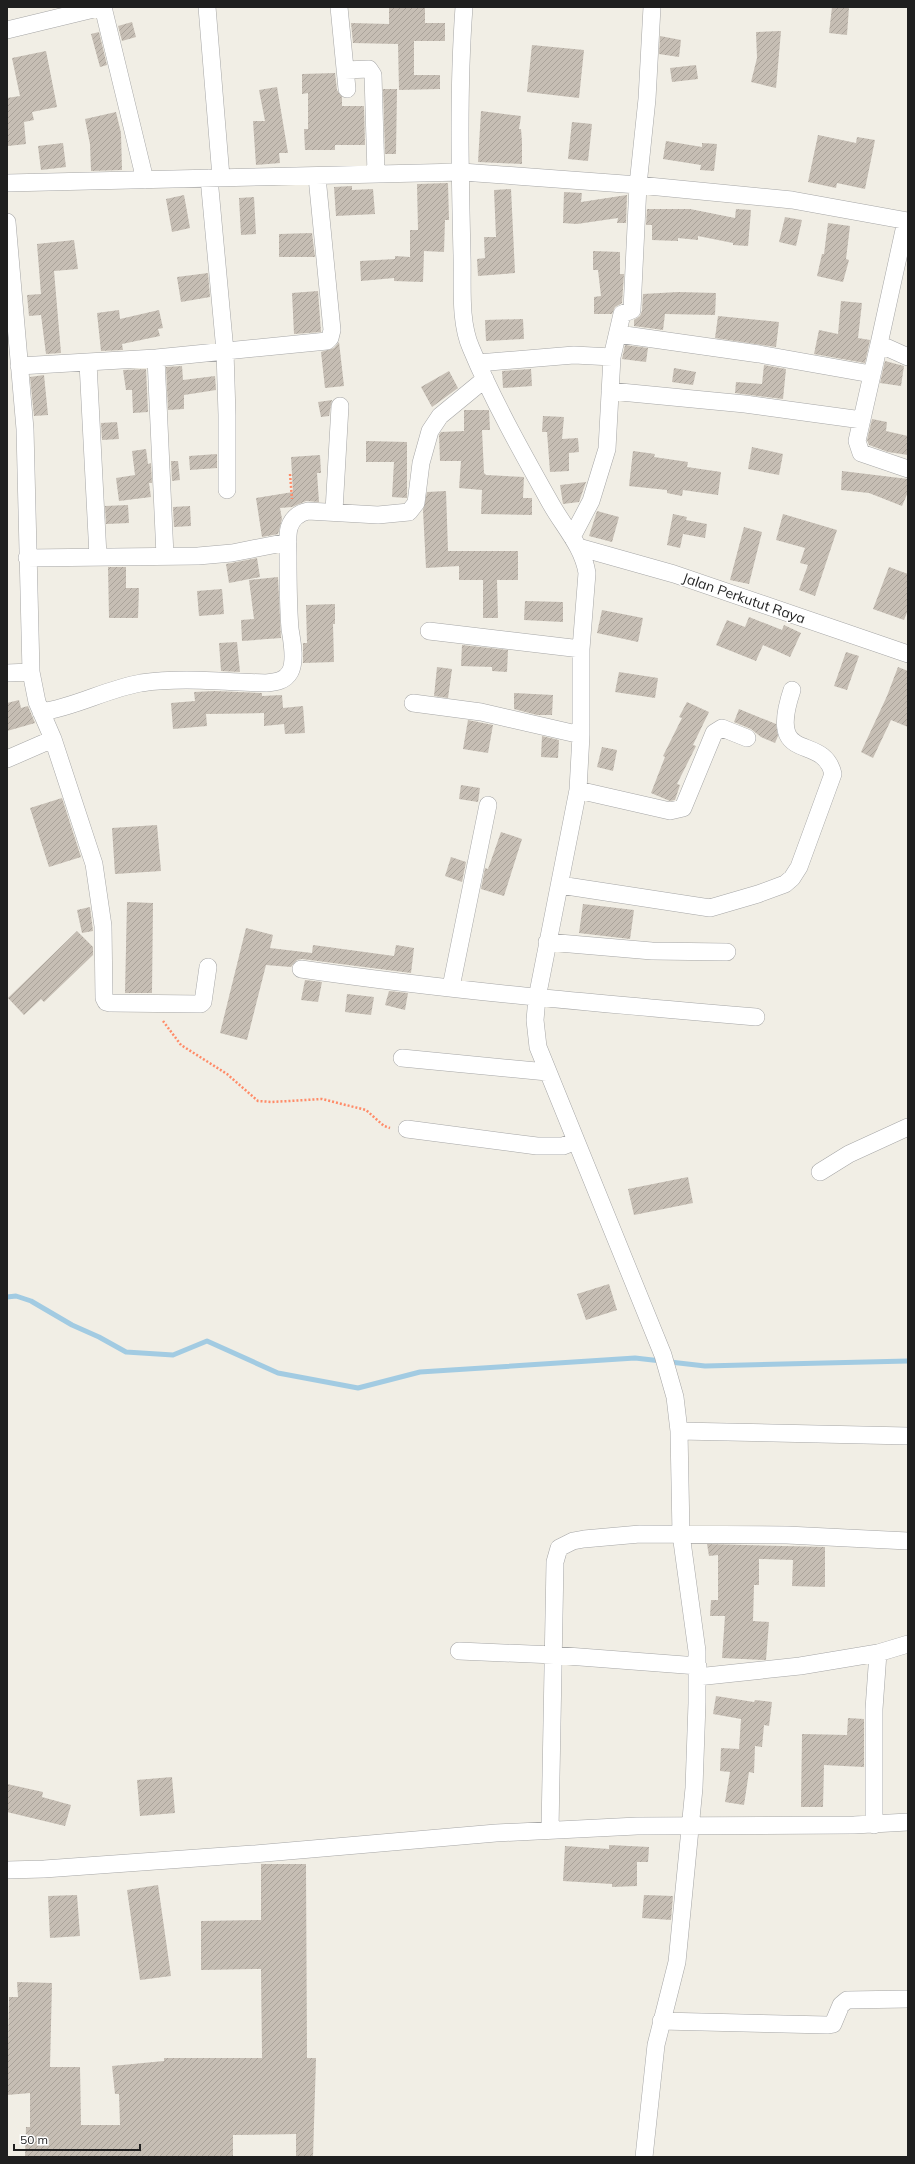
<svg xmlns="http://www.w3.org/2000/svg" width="915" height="2164" font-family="Mulish,sans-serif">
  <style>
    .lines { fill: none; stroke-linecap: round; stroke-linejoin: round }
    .stream { stroke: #a2cbe2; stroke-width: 5 }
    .building { fill: url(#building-hatch) }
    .minor-casing { stroke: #a6a6a6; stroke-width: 18 }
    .path { stroke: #ff8b68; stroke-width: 2.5; stroke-dasharray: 2 2; stroke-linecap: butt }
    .minor { stroke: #fff; stroke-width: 17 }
    .labels { text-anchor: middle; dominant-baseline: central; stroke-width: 3; stroke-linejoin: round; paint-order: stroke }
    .street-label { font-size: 14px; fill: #1f1f1f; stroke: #fff }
  </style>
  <defs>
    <pattern id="building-hatch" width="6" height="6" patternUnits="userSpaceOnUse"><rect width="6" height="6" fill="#c6beb4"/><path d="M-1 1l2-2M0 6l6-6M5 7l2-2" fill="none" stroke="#aaa39a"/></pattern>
  </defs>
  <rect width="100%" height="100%" fill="#f1eee5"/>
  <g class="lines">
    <path class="stream" d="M 7,1297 L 16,1296 L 31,1301 L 72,1325 L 99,1337 L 126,1352 L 173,1355 L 207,1341 L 278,1373 L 358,1388 L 420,1372 L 635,1358 L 705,1366 L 908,1361"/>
  </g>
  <path class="building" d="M 389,7 L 425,7 L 425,23 L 445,23 L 445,41 L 414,41 L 414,75 L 440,75 L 440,89 L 399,90 L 398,44 L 353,43 L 351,23 L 389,24 Z
    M 832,7 L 849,7 L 847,35 L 829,33 Z
    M 132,22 L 136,37 L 122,41 L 118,26 Z
    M 781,31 L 776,88 L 751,82 L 757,58 L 756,32 Z
    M 99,32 L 107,65 L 100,67 L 91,34 Z
    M 660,36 L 681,40 L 679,57 L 659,54 Z
    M 532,45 L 584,50 L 579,98 L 527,92 Z
    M 46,51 L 57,107 L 32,112 L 34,120 L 24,122 L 26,144 L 8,146 L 7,98 L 20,96 L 12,58 Z
    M 696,65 L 698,79 L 672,82 L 670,68 Z
    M 335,73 L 337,90 L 342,97 L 342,106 L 364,106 L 365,145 L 335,145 L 335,150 L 305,150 L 304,129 L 308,129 L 308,93 L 302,94 L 302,74 Z
    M 277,87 L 288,153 L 279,153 L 280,163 L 256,165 L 253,121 L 265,121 L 259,90 Z
    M 383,89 L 397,89 L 396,154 L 385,154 Z
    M 481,111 L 521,116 L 519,129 L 521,129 L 522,142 L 522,164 L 478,162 Z
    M 116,112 L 121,133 L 122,170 L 91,171 L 90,144 L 85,119 Z
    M 572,122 L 592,124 L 588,161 L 568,159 Z
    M 818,135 L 856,143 L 857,137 L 875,140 L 865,189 L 837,183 L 836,188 L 808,182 Z
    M 666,141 L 702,147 L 702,143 L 717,144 L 714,171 L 700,170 L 701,165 L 663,159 Z
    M 63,143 L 66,167 L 41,170 L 38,146 Z
    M 448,183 L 449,220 L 445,220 L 444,252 L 424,251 L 423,282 L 394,281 L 394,278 L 361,281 L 360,261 L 395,259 L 395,256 L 410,257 L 410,230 L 418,230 L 417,184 Z
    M 352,186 L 352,190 L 373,189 L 375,214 L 336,216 L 334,187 Z
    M 511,189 L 515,273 L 478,276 L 477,259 L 485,258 L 484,237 L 496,237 L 494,190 Z
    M 564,192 L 582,193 L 581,202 L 627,195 L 626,223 L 617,223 L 618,218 L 577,224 L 563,223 Z
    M 184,195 L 190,228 L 172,232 L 166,199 Z
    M 254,197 L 256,234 L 241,235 L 239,198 Z
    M 647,209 L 690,209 L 735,218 L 736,209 L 751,210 L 748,246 L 733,245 L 733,243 L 698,236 L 698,240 L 678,238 L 678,241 L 652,240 L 652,225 L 646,225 Z
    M 785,217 L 802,220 L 796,246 L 779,242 Z
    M 828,223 L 850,226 L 846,259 L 849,260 L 843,282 L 817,276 L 822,254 L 824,254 Z
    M 312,233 L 315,257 L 279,257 L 279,234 Z
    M 74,240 L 78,269 L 54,271 L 61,353 L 46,354 L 41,315 L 29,316 L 27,295 L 41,294 L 37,244 Z
    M 593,251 L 620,252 L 620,274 L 624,274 L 622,303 L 615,307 L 612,314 L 594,314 L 594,297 L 601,296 L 598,270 L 593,270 Z
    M 208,273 L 210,297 L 181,302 L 177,277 Z
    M 318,291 L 321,332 L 294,334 L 292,293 Z
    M 678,292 L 716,293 L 715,315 L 665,314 L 663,330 L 634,326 L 634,320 L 640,316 L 642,311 L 643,294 Z
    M 841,301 L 862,303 L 858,338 L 870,340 L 865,363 L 814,354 L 819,330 L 838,334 Z
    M 119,310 L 120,319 L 159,310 L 163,328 L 158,329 L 160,336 L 122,344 L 123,350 L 101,351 L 97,313 Z
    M 718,316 L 779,322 L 776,347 L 715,338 Z
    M 523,319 L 524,339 L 486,341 L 485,320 Z
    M 339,342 L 344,386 L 325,388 L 321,352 L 334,348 Z
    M 625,345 L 648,348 L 646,362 L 622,359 Z
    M 885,361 L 904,366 L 901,386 L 880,383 Z
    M 764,365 L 786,369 L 783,399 L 735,393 L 736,382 L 762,384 Z
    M 182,366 L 183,380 L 215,376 L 216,390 L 184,395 L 184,409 L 168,410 L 166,367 Z
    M 674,368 L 696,372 L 693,385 L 672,382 Z
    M 146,369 L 148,412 L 133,413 L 132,390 L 126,390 L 123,370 Z
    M 531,369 L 532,386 L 503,388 L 502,371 Z
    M 449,371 L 458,388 L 432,407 L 421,387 Z
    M 44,375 L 48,415 L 34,416 L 30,377 Z
    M 332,400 L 329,416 L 321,417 L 318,402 Z
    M 464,410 L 489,410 L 490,430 L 482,430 L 484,473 L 486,475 L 524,477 L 523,498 L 532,498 L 532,515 L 481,514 L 482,490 L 459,488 L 461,461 L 440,461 L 439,435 L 441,432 L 464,431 Z
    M 543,416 L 564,417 L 562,439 L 578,438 L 579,452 L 569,453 L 569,471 L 550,472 L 547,432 L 542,432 Z
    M 872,419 L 887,422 L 886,431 L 908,436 L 908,455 L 888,452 L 869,445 L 867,440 Z
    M 117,422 L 119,439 L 102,440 L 101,423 Z
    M 366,441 L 407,442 L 407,498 L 392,497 L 394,462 L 366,462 Z
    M 752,447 L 783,454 L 779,475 L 748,469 Z
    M 146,449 L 148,464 L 151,463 L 152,483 L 149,483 L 151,497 L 119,501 L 116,478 L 135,475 L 132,451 Z
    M 633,451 L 655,454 L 654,457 L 688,462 L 687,467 L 721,472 L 718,495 L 683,490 L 682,496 L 667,493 L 667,490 L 629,486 Z
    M 217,454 L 217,468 L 190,470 L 189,456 Z
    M 320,455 L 321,473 L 317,473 L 319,502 L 306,501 L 292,507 L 280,508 L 282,519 L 278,534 L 262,537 L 256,498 L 293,492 L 291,457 Z
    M 171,461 L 178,461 L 180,480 L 172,481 Z
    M 842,471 L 908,479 L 908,492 L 902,506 L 869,493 L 841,490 Z
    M 586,482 L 579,502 L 563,504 L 560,485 Z
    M 446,491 L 448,551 L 518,551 L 518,580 L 497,580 L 498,618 L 483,618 L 483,580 L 459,580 L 459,566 L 426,568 L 423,510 L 427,492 Z
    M 128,505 L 129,523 L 106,524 L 105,506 Z
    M 190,506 L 191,526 L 174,527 L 173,507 Z
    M 597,511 L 619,517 L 612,542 L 589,536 Z
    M 673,514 L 687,517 L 686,520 L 707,524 L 705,538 L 683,534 L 680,548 L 667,545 Z
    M 783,514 L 837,530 L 815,596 L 799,590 L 808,565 L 800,563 L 805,548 L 776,540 Z
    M 744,527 L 762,532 L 749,584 L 730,580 Z
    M 257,558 L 260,577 L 229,583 L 226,564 Z
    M 108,567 L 126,567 L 126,588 L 139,588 L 138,618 L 109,618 Z
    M 889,567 L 908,574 L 908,610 L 904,620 L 873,609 Z
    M 278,577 L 281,638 L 242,641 L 241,620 L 254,619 L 249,580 Z
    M 222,589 L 224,614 L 199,616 L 197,591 Z
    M 525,601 L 563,602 L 563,622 L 524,620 Z
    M 335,604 L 335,624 L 333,624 L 334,662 L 303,663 L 303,643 L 307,643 L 306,605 Z
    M 602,610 L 643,618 L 638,642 L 597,633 Z
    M 749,617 L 782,630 L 784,625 L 801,633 L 790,657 L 763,645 L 756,661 L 716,645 L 727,620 L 745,627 Z
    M 237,642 L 240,672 L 221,671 L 219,643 Z
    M 462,645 L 508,650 L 507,672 L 492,671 L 492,667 L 461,666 Z
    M 846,652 L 859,656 L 847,690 L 834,686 Z
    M 437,667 L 452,669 L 448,698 L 434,696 Z
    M 898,667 L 908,671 L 908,727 L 891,720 L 873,758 L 861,752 L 887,696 Z
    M 619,672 L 658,678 L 655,698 L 615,692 Z
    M 215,691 L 262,693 L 262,696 L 282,695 L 283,708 L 303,706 L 305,733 L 285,734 L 284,724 L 264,726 L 264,713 L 206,714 L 207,726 L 173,729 L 171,703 L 195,701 L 194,692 Z
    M 514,693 L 553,695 L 552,715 L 537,715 L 514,709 Z
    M 19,700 L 21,708 L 28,706 L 35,723 L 7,731 L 7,703 Z
    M 687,702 L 709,712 L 693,745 L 696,746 L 677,784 L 680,785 L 675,800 L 670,801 L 651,793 L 665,757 L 663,756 L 682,718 L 679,717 Z
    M 739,709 L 776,724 L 778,736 L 775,743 L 761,737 L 751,729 L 734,722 Z
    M 468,720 L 493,725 L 488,753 L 463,749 Z
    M 542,736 L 559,740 L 558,758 L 541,757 Z
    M 602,747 L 617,750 L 613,771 L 597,767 Z
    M 461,785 L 480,788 L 478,802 L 459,799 Z
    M 62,798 L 81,857 L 49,867 L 30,808 Z
    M 157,825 L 161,871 L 115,874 L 112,828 Z
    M 501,832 L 522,839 L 504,896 L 481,889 L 485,868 L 488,869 Z
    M 451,857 L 466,862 L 462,882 L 445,876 Z
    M 127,902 L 153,903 L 152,993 L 125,993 Z
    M 583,904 L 634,910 L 630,939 L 579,933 Z
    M 90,907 L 93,931 L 82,933 L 77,910 Z
    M 246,928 L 273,935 L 270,948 L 312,953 L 313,945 L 394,956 L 396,945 L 414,948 L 411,973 L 302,959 L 297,960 L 291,967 L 266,965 L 247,1040 L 220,1033 Z
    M 77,931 L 93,947 L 93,955 L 44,1002 L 41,999 L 24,1015 L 8,998 Z
    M 305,980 L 322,982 L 318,1002 L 301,1000 Z
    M 389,991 L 408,993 L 405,1010 L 385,1005 Z
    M 347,994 L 374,997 L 371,1015 L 345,1012 Z
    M 688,1177 L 693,1203 L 634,1215 L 628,1189 Z
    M 609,1284 L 617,1310 L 586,1320 L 577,1294 Z
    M 707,1544 L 825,1547 L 825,1587 L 792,1586 L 793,1560 L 759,1559 L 759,1585 L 754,1585 L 753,1621 L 769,1622 L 766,1660 L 722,1658 L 725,1616 L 710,1616 L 711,1600 L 718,1600 L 718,1555 L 709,1556 Z
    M 716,1696 L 754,1702 L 755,1700 L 772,1702 L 769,1726 L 764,1725 L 762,1747 L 755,1746 L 754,1773 L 749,1772 L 744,1805 L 725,1802 L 730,1772 L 720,1771 L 721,1748 L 739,1749 L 741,1719 L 713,1714 Z
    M 848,1718 L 864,1719 L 864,1767 L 824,1765 L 823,1807 L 801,1807 L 802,1734 L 847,1735 Z
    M 172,1777 L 175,1813 L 140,1816 L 137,1780 Z
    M 7,1784 L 43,1792 L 42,1797 L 71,1805 L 65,1826 L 7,1812 Z
    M 609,1845 L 649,1847 L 648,1862 L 637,1862 L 637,1886 L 612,1887 L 612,1884 L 563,1881 L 565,1846 L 609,1849 Z
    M 261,1864 L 306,1864 L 307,2058 L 316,2058 L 313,2157 L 296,2157 L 296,2134 L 233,2135 L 233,2157 L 25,2157 L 26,2127 L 30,2127 L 30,2093 L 7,2095 L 9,1997 L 18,1997 L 17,1982 L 52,1983 L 50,2067 L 80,2067 L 81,2125 L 120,2125 L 119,2094 L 115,2094 L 112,2066 L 164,2061 L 164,2058 L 262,2058 L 261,1969 L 201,1970 L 201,1921 L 261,1920 Z
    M 158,1885 L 171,1976 L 140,1980 L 127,1890 Z
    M 77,1895 L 80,1936 L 50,1938 L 48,1896 Z
    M 644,1895 L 673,1896 L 671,1920 L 642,1918 Z"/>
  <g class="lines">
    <defs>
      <path id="minor" d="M 103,7 L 145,180
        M 207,7 L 221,177
        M 339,7 L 347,89
        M 464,7 C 458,89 460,173 462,255 C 463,284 459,321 471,348 C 493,401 523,454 551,504 C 564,527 583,547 587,573 L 581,649 L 581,735 L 578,790 L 537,998 L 535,1020 L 538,1047 L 663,1355 L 675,1397 L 679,1431 L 681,1534 L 697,1651 L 697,1703 L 694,1788 L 677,1962 L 656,2045 L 644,2157
        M 7,30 L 102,7
        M 345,70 L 369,69 L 373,75 L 376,174
        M 209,178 L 225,351 L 227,415 L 227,490
        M 7,183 L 462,172 L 638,185 L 792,200 L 908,221
        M 906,221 L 879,344 L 908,357
        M 7,222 L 25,429 L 31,672 L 37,702 L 53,739 L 94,864 L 103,926 L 104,998 L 106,1002 L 110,1003 L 201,1004 L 203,1002 L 208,967
        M 618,334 L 759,354 L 871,374
        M 879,344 L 857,441 L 861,453 L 908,469
        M 156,358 L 165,556
        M 88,363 L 98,556
        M 478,363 L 574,355 L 612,357
        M 19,366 L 156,358 L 327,341 L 330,338 L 332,330 L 317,177
        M 610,391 L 745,404 L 862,420
        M 334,511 L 340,406
        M 572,537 L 591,501 L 607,449 L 612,357 L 622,314 L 632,310 L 638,185 L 647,99 L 652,7
        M 578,547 L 674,574 L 908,654
        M 27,558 L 198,556 L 232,553 L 288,542
        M 429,631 L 581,649
        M 7,673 L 31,672
        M 413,703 L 481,712 L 581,735
        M 41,712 C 76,707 106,689 141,683 C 182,677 225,682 266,683 C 276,682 285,681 290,672 C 296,661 292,641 290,629 C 288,604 288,580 288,556 C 288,547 287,536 289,528 C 292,518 299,513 308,511 L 378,515 L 409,512 L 416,503 L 421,463 L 430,431 L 440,416 L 485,379
        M 7,759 L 53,739
        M 578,790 L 670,811 L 683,808 L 714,733 L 722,728 L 747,738
        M 560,885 L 710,908 L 758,894 L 785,884 L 792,878 L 799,867 L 833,774 C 823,731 766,768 792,690
        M 547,942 L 652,951 L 727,952
        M 301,969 C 453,991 604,1004 756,1017
        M 451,987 L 488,805
        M 402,1058 L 547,1072
        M 407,1129 L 537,1146 L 563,1146 L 576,1141
        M 820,1172 L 849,1154 L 908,1127
        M 679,1431 L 908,1436
        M 459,1651 L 554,1655 L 698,1666
        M 697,1677 L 800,1666 L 878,1653 L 908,1644
        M 874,1825 L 874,1709 L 878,1653
        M 550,1830 L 555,1562 L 559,1548 L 573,1541 L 584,1539 L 640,1534 L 787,1535 L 908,1541
        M 7,1870 L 44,1869 L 253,1854 L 496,1833 L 637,1826 L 854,1825 L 908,1822
        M 661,2021 L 827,2025 L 833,2024 L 841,2005 L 847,2000 L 908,1999"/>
    </defs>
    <use href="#minor" class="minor-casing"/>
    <path class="path" d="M 290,474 L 292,499
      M 163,1021 L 181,1045 L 227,1074 L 258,1101 L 272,1102 L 322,1099 L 366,1110 L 384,1126 L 390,1128"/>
    <use href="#minor" class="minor"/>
  </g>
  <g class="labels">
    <g class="street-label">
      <text transform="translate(744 598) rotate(19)">Jalan Perkutut Raya</text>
    </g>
  </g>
  <rect width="915" height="2164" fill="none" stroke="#1f1f1f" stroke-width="16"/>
  <path d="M14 2144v6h126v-6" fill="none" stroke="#1f1f1f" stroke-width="2"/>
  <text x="20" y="2144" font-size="12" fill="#1f1f1f" stroke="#ffffff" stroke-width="3" paint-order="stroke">50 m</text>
</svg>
